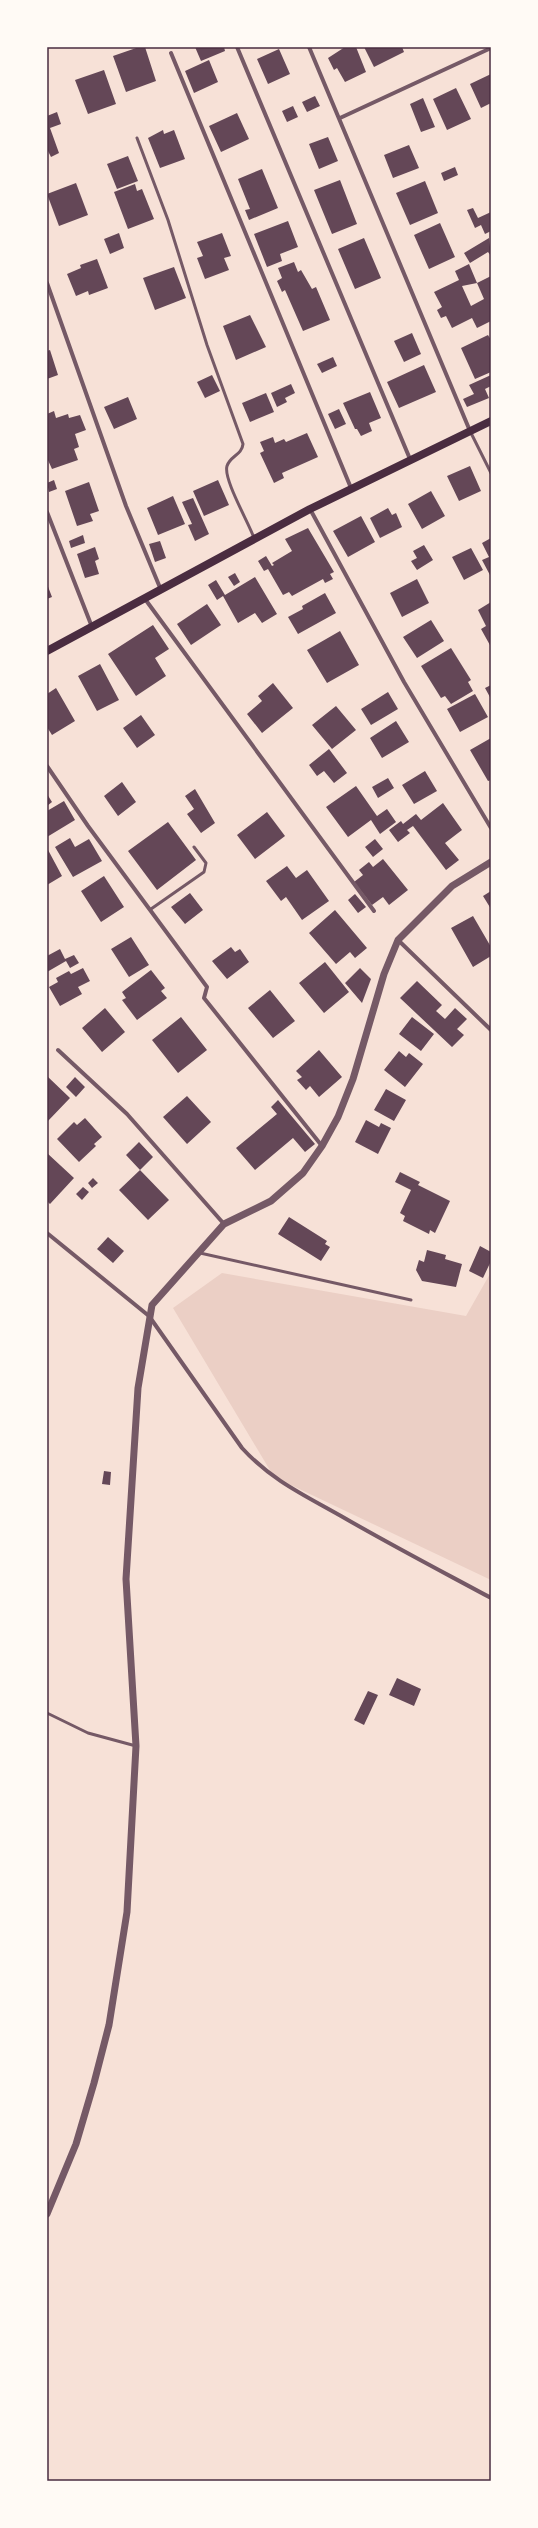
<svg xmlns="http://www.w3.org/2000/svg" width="538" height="2528" font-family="'Exo 2',sans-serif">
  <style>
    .green { fill: #ebcfc5 }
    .building { fill: #644757 }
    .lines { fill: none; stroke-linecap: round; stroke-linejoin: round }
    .service { stroke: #755966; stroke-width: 3 }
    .minor { stroke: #755966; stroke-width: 4 }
    .tertiary { stroke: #755966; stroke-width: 7 }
    .secondary { stroke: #4a2c40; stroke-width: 8 }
    .neatline { fill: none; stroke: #4a2c40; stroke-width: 1.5 }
  </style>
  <rect width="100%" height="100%" fill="#f7e1d7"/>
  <path class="green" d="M 491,1272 L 491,1580 L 274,1477 L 173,1308 L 222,1273 L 466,1316 Z"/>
  <path class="building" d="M 139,47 L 145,47 L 156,81 L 126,92 L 113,56 Z
    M 195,47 L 224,47 L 225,51 L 201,61 Z
    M 345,47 L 356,47 L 366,72 L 345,82 L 337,68 L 334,70 L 328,58 Z
    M 364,47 L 402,47 L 404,52 L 374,67 Z
    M 279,49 L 290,74 L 268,84 L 257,59 Z
    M 209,60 L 218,82 L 194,93 L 185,71 Z
    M 104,70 L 116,104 L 88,114 L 75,80 Z
    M 491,74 L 491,103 L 481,108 L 470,84 Z
    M 456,88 L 471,119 L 447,130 L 433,99 Z
    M 315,96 L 320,106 L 307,112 L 302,102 Z
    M 423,98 L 435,127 L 421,132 L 410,104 Z
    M 293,106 L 298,117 L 287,122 L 282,111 Z
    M 57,112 L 61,124 L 50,128 L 59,153 L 51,157 L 47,149 L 47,116 Z
    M 237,113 L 249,139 L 221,152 L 209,126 Z
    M 163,130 L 164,134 L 174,130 L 185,159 L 160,168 L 148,138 Z
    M 328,137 L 338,161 L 319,169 L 309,144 Z
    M 409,145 L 419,168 L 393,178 L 384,155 Z
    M 128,156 L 138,181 L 117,189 L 107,164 Z
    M 455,167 L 458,175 L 444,181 L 441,173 Z
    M 262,169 L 278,208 L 249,220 L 245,210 L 250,209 L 238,179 Z
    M 340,180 L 357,224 L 332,234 L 314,190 Z
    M 425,181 L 438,213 L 410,225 L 396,193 Z
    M 76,183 L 88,215 L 59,226 L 47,194 Z
    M 135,184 L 137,191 L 142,189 L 154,219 L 128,229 L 114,192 Z
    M 473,208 L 478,218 L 491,212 L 491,231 L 485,234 L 481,225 L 475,228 L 467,210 Z
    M 288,221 L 298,247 L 280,254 L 282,261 L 267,267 L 254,234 Z
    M 440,223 L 455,257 L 429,269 L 414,235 Z
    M 119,233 L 124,248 L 110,254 L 104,239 Z
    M 222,233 L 231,256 L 224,258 L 229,270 L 205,279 L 197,258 L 203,256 L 197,242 Z
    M 364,238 L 381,278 L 355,289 L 338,249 Z
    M 489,238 L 491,256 L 488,252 L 470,263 L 464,253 Z
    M 97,259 L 108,288 L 89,295 L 88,291 L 76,296 L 67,274 L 81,268 L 80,265 Z
    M 294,262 L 298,272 L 301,270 L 312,289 L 316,287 L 330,320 L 303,331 L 285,290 L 282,292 L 277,281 L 282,278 L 278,268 Z
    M 469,264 L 477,283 L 462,286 L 471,306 L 484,299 L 477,283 L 491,276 L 491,321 L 477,328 L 472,318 L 452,328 L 446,316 L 441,318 L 437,310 L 442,307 L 434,292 L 459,280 L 455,271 Z
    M 174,267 L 186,298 L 155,310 L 143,278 Z
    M 250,315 L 266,347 L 236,360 L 223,326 Z
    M 412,333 L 421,354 L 404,362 L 394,341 Z
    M 488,335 L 491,340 L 491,372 L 475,379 L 461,348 Z
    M 50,350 L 58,375 L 47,379 L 47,351 Z
    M 333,357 L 337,366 L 322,373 L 317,364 Z
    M 424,365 L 436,392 L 399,408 L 387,382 Z
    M 212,375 L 220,391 L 205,398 L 197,382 Z
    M 491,375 L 491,386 L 485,389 L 489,398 L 467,407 L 463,399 L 474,394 L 469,385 Z
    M 291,384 L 295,393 L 285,398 L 287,402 L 277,407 L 271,393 Z
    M 370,392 L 381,418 L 369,423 L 372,431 L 361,436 L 357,429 L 355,429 L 343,403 Z
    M 266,393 L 274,412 L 250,422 L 242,403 Z
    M 128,397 L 137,419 L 114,429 L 104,407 Z
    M 339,409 L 346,424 L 335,429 L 328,414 Z
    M 54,411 L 56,418 L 68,414 L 69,418 L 80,415 L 86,430 L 75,434 L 79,447 L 74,449 L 78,460 L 52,469 L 47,458 L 47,414 Z
    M 307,433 L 318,457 L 282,473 L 284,478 L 274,483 L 260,453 L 264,451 L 260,442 L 273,437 L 275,443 L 284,439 L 286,442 Z
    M 470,466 L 481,491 L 459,501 L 447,476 Z
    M 54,480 L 57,489 L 49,492 L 47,483 Z
    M 218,480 L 229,505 L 204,516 L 193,491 Z
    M 89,482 L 99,511 L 90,514 L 93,521 L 77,526 L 65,491 Z
    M 431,491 L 445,516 L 422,529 L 408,504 Z
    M 173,496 L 185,524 L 158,535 L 147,508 Z
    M 193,498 L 209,534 L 195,541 L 188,525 L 192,524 L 182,502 Z
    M 388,508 L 392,515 L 396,513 L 402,527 L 380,538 L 370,518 Z
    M 361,516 L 375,542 L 348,557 L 333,531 Z
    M 308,528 L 334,572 L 330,574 L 333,579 L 325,583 L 323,579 L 292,596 L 289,592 L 283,595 L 268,569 L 264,571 L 258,561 L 266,556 L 272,566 L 274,565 L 272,563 L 292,551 L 285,539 Z
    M 83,535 L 85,543 L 71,548 L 69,541 Z
    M 491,538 L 491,577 L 482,560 L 489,557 L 482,543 Z
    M 160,541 L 166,558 L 155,562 L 149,544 Z
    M 424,545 L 433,560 L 417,570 L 411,561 L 417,558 L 413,551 Z
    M 95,547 L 99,559 L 95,561 L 99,574 L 85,578 L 77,554 Z
    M 471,548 L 483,570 L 464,580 L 452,557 Z
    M 235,573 L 240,582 L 234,586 L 228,577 Z
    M 255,577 L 277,614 L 262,623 L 255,613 L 238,623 L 223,596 L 217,600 L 208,585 L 216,580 L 225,595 Z
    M 417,579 L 429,603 L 402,617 L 390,593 Z
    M 47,584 L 52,597 L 47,599 Z
    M 325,593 L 336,613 L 298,634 L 288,617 L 303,609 L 302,606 Z
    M 491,602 L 491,647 L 481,629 L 486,626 L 478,610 Z
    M 207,604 L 221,625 L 191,645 L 177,624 Z
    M 431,620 L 444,641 L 417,658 L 403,637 Z
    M 153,625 L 169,649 L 155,658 L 166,676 L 136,696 L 108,654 Z
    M 340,631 L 359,665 L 327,683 L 307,650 Z
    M 451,648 L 471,680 L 468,682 L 473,691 L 451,704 L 445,696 L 441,698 L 421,666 Z
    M 100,664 L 119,700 L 97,711 L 78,676 Z
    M 273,683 L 293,708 L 262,733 L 247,714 L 262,701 L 258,696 Z
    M 491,685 L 491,699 L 485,688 Z
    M 56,688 L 75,721 L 52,735 L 47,727 L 47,694 Z
    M 388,692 L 398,709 L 371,725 L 361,709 Z
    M 475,694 L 488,717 L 460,732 L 447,709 Z
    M 336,706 L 356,730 L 332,749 L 312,725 Z
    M 141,715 L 155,735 L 137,748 L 123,728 Z
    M 396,721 L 409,742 L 382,758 L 370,738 Z
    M 491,738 L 491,780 L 488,781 L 470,750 Z
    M 329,749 L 347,773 L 334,783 L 324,771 L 317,776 L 309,765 Z
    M 425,771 L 437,791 L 414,804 L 402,785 Z
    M 388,778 L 394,788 L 378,798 L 372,787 Z
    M 122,782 L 136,802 L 118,816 L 104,796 Z
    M 356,786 L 377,816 L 387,809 L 396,822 L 380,834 L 371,820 L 348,837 L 326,807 Z
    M 195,789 L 215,823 L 201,833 L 187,814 L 194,809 L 185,796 Z
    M 47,794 L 52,802 L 47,806 Z
    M 64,801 L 75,820 L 47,837 L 47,811 Z
    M 443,803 L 462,830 L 445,843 L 459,860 L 446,870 L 413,826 L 407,830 L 410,833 L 398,842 L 389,830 L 401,821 L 403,824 L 416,814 L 421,820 Z
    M 267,812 L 285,836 L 255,859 L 237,835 Z
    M 168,822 L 196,860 L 157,890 L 128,851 Z
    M 70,838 L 75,847 L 89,839 L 102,861 L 73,877 L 55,847 Z
    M 375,839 L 383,849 L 373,857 L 365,847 Z
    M 47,848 L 62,876 L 47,885 Z
    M 383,859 L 408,890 L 389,905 L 383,897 L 372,905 L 354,882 L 363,875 L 359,870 L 369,862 L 373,867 Z
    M 287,866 L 296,878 L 307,870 L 329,901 L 302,920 L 286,897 L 281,901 L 266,881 Z
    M 104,876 L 124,907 L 101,922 L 81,891 Z
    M 491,891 L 491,909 L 483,896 Z
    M 190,893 L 203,910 L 185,924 L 171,907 Z
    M 355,894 L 366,907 L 358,913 L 348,900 Z
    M 335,910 L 367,948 L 355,958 L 350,952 L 336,964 L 309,933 Z
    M 473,916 L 491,947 L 491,956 L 473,967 L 451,928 Z
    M 131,937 L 149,965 L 129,977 L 111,949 Z
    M 231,947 L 235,952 L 240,949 L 249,962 L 227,979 L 212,961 Z
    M 60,949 L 65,959 L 74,955 L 79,963 L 70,968 L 66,961 L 47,972 L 47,956 Z
    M 325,962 L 349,992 L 324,1013 L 299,983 Z
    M 83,968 L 90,981 L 78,987 L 82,994 L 60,1006 L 49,987 L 58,982 L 56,978 L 69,971 L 71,974 Z
    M 360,968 L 371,979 L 362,1003 L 345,983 Z
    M 151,970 L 165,988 L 161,991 L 167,998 L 137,1020 L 122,1000 L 126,998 L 122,992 Z
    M 417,981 L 442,1005 L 436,1011 L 445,1019 L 455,1008 L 467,1019 L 457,1029 L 464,1035 L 452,1047 L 400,998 Z
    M 270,990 L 295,1021 L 273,1038 L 248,1008 Z
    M 105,1008 L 125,1032 L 102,1052 L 82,1028 Z
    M 181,1017 L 207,1050 L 178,1073 L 152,1040 Z
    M 412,1017 L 434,1034 L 421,1051 L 399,1034 Z
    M 319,1050 L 342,1077 L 319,1097 L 310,1086 L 306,1090 L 297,1080 L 302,1077 L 296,1071 Z
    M 399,1051 L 406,1057 L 409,1053 L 423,1064 L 405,1087 L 384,1070 Z
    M 47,1076 L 70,1098 L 47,1122 Z
    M 75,1077 L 85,1087 L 76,1097 L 66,1087 Z
    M 386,1089 L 406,1100 L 394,1121 L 374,1110 Z
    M 187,1096 L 211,1122 L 187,1144 L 163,1117 Z
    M 278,1100 L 315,1144 L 305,1152 L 293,1138 L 255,1170 L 236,1148 L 277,1114 L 271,1107 Z
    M 85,1118 L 102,1137 L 94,1144 L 96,1146 L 79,1162 L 57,1139 L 74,1122 L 77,1125 Z
    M 366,1120 L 379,1127 L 381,1123 L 391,1128 L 378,1154 L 355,1142 Z
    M 139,1142 L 153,1157 L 140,1170 L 126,1155 Z
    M 47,1153 L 74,1178 L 50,1204 L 47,1201 Z
    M 140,1170 L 169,1200 L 148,1220 L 119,1190 Z
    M 400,1172 L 420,1182 L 418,1185 L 450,1201 L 435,1233 L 430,1230 L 429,1234 L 403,1221 L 405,1216 L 400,1213 L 411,1190 L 395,1182 Z
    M 93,1178 L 98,1183 L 92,1188 L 88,1183 Z
    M 83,1187 L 89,1192 L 82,1200 L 76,1194 Z
    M 289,1217 L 327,1241 L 325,1244 L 330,1247 L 321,1261 L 278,1234 Z
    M 108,1237 L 124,1251 L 113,1263 L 97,1249 Z
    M 480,1246 L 491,1252 L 491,1261 L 483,1278 L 469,1271 Z
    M 427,1250 L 446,1255 L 445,1259 L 462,1264 L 456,1287 L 422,1281 L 416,1270 L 419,1260 L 424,1262 Z
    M 104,1471 L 111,1472 L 110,1485 L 102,1484 Z
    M 397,1678 L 421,1689 L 414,1706 L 389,1695 Z
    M 368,1691 L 378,1695 L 364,1725 L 354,1720 Z"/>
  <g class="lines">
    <path class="service" d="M 137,138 L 168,220 L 207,345 L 243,444 C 242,455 230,456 227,466 C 223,479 249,523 254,538
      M 470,431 L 491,473
      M 151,909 L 204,872 L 206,863 L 194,847
      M 200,1253 L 411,1300
      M 47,1713 L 88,1733 L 136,1746"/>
    <path class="minor" d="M 237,47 L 410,459
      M 309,47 L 470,431
      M 171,53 L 351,488
      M 340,118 L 491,48
      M 47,283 L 126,506 L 161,590
      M 310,509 L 404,682 L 491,828
      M 47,512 L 92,627
      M 145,599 L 374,911
      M 47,766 L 88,826 L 207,987 L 204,998 L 322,1146
      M 398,940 L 491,1030
      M 58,1050 L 127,1114 L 224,1224
      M 47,1233 L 149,1316 L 242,1448 C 271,1480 304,1495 341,1516 C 391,1545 441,1571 491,1598"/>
    <path class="tertiary" d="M 47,2214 L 76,2144 L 94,2083 L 109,2025 L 127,1912 L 136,1746 L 126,1579 L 138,1388 L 152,1305 L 224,1224 L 271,1201 L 303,1173 L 322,1146 L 338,1117 L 353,1079 L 384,974 L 398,940 L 452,886 L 491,862"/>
    <path class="secondary" d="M 47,651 L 310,509 L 491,421"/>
  </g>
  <rect width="538" height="2528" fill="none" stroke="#fffaf5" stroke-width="96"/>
  <rect x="48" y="48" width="442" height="2432" class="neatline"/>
</svg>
